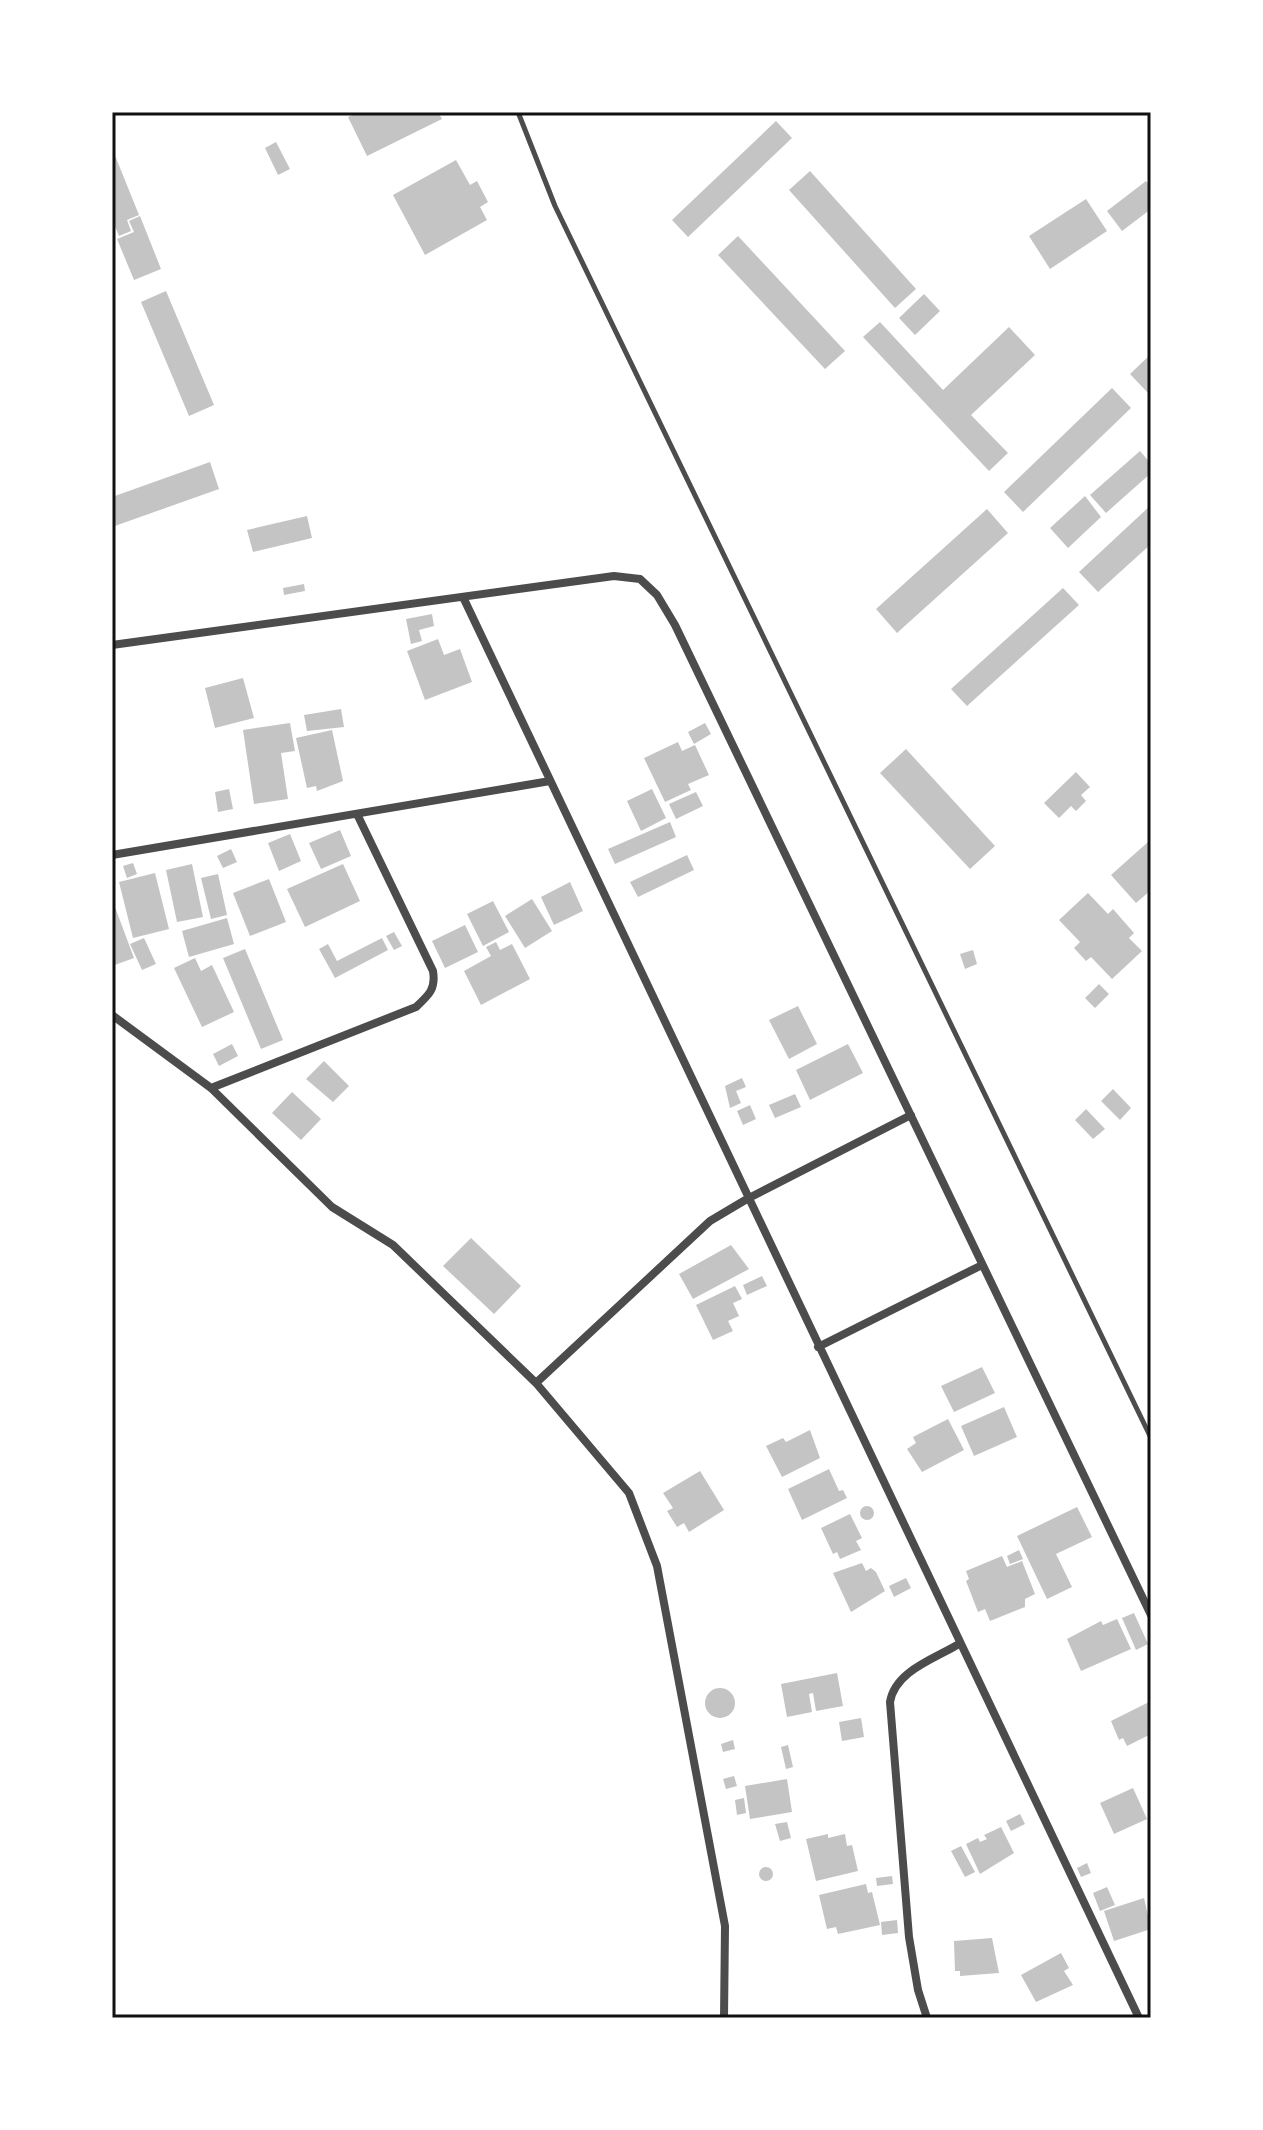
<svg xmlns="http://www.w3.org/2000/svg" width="1263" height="2130" font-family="Jost,sans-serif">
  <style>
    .building { fill: #c4c4c4 }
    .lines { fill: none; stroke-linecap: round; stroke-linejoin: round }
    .service { stroke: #4c4c4c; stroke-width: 5 }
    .minor { stroke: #4c4c4c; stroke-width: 8 }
    .neatline { fill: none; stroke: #111; stroke-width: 3 }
  </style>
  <rect width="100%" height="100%" fill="#fff"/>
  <path class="building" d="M 359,112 L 438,112 L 442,119 L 367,156 L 348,117 Z
    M 776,121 L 792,138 L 688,237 L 672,220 Z
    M 276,142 L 290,169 L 278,175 L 265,148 Z
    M 112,148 L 139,215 L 127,220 L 131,231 L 119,236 L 112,219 Z
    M 456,160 L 470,185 L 477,181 L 488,202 L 480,207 L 487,220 L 425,255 L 393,195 Z
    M 810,171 L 916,289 L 895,308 L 789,190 Z
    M 1146,181 L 1151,187 L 1151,209 L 1122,231 L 1107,211 Z
    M 1086,199 L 1107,231 L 1050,269 L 1029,236 Z
    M 140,216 L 161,269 L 134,280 L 117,239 L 134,232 L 129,221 Z
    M 738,236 L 845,351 L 825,369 L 718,255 Z
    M 166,291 L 214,405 L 189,416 L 141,302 Z
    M 924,294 L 940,311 L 915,335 L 899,318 Z
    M 880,322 L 943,390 L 1009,327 L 1035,355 L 971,415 L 1008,453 L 989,471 L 863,337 Z
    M 1151,354 L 1151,390 L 1148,393 L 1130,374 Z
    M 1112,388 L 1131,408 L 1023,512 L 1004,492 Z
    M 1140,451 L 1151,464 L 1151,473 L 1106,513 L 1090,495 Z
    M 210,462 L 219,489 L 112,527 L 112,497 Z
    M 1085,496 L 1101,517 L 1068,548 L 1050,528 Z
    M 1151,505 L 1151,544 L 1098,592 L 1079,572 Z
    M 987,509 L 1008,533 L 897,633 L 876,609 Z
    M 307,516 L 312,538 L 253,552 L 247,530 Z
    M 304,584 L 305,591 L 284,595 L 283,588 Z
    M 1063,588 L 1079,605 L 967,706 L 951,689 Z
    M 432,614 L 434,626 L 419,630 L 422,641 L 411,644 L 406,619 Z
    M 438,639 L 444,655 L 460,649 L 472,682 L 425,700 L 407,651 Z
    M 243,678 L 254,718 L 215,728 L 205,688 Z
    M 341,709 L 344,727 L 307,731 L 304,715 Z
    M 290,723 L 295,751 L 281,753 L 288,799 L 254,804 L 243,730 Z
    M 705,723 L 711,734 L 694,744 L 688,732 Z
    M 332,730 L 343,781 L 317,791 L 316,786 L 307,788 L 296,738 Z
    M 678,742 L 682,751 L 695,745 L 709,775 L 688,784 L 691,790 L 665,802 L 644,758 Z
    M 906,749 L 995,846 L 970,869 L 880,773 Z
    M 1076,772 L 1090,787 L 1081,795 L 1086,801 L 1076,811 L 1071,806 L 1059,818 L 1044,803 Z
    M 229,789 L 233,809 L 218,812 L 215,792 Z
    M 652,789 L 666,818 L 641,831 L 627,801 Z
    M 696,792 L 703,806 L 676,819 L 669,804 Z
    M 670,822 L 676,837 L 615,864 L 608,849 Z
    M 340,830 L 351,856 L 321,869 L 309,843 Z
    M 290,834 L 301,861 L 279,871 L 268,843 Z
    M 1148,842 L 1151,890 L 1136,903 L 1111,875 Z
    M 231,849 L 237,862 L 223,868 L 217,856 Z
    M 687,855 L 694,870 L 638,897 L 630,882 Z
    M 133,863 L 137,874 L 127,878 L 123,866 Z
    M 192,864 L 203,917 L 177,922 L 166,870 Z
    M 343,864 L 360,901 L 305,927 L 287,889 Z
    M 155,873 L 169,929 L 133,938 L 119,882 Z
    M 218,874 L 227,915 L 211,919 L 201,878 Z
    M 269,879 L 286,922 L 250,936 L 233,893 Z
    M 570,882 L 583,911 L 554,925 L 541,897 Z
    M 1088,893 L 1108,914 L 1113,909 L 1134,933 L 1129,938 L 1142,951 L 1112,979 L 1091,957 L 1086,961 L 1074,948 L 1080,942 L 1059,920 Z
    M 112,899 L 134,958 L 112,966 Z
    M 532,899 L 552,931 L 525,948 L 505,916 Z
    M 493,901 L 509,932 L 483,946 L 467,914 Z
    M 227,918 L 234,944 L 189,957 L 182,931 Z
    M 465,925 L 478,952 L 445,968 L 432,941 Z
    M 394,932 L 402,946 L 394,950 L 386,936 Z
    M 144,938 L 156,964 L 142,970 L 130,944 Z
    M 382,938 L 388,950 L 335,978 L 319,949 L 328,944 L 337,961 Z
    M 496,942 L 500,950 L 512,944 L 530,979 L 481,1005 L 464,971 L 491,956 L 486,947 Z
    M 245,949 L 283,1040 L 261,1049 L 223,958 Z
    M 973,950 L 977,964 L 965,969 L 960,954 Z
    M 195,958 L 201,971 L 212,965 L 234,1012 L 202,1027 L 174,968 Z
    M 1099,984 L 1109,994 L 1095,1008 L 1085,998 Z
    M 798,1006 L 817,1044 L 789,1059 L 769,1020 Z
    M 232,1044 L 238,1056 L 219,1066 L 213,1054 Z
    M 848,1044 L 863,1073 L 810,1100 L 796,1070 Z
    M 324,1061 L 349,1086 L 333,1102 L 306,1079 Z
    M 742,1078 L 746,1087 L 736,1091 L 741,1103 L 730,1108 L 725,1086 Z
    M 1113,1089 L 1131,1108 L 1120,1120 L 1101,1101 Z
    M 292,1092 L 321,1119 L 301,1140 L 272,1113 Z
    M 795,1094 L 801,1107 L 775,1118 L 769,1105 Z
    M 750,1105 L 756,1119 L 743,1125 L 737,1111 Z
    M 1086,1109 L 1105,1129 L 1093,1139 L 1075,1120 Z
    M 471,1238 L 521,1286 L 494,1314 L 443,1266 Z
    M 731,1245 L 749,1269 L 693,1299 L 679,1274 Z
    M 762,1276 L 767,1286 L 747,1295 L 743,1285 Z
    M 735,1286 L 742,1299 L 733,1303 L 739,1316 L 728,1321 L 733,1331 L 713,1340 L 696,1305 Z
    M 982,1367 L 995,1393 L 954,1412 L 941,1386 Z
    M 1004,1407 L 1017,1437 L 974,1456 L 961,1426 Z
    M 948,1419 L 964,1450 L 922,1472 L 907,1449 L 916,1443 L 913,1437 Z
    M 810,1430 L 820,1458 L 782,1477 L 766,1446 L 783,1438 L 786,1442 Z
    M 829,1469 L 839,1491 L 843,1490 L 847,1498 L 802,1520 L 788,1489 Z
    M 700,1471 L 724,1510 L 689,1532 L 684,1523 L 677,1527 L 667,1511 L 673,1508 L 663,1493 Z
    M860 1513a7 7 0 1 1 14 0a7 7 0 1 1-14 0Z
    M 1077,1507 L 1092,1537 L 1056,1554 L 1072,1587 L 1047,1599 L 1017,1536 Z
    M 850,1514 L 862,1538 L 856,1541 L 861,1550 L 840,1559 L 837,1552 L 833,1554 L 821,1528 Z
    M 1019,1550 L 1023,1559 L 1010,1564 L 1007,1556 Z
    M 1002,1556 L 1007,1567 L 1022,1561 L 1035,1594 L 1025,1599 L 1025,1607 L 990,1621 L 985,1609 L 978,1612 L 966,1581 L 969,1579 L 966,1571 Z
    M 862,1563 L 866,1571 L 871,1568 L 876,1572 L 885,1591 L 851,1612 L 833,1573 Z
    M 906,1578 L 911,1588 L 894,1597 L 889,1586 Z
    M 1134,1613 L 1148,1644 L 1136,1650 L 1122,1618 Z
    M 1117,1619 L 1131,1649 L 1081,1671 L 1067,1639 L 1101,1621 L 1103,1625 Z
    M 837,1673 L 843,1706 L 816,1711 L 813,1693 L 809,1694 L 812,1712 L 787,1717 L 781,1684 Z
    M705 1703a15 15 0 1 1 30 0a15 15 0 1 1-30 0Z
    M 1151,1701 L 1151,1734 L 1127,1746 L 1123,1738 L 1119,1740 L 1111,1721 Z
    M 861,1718 L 864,1737 L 842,1741 L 839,1722 Z
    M 733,1740 L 735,1749 L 723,1752 L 721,1744 Z
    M 788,1745 L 793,1767 L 786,1769 L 781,1747 Z
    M 734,1776 L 737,1786 L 726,1789 L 723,1779 Z
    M 787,1779 L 792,1812 L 750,1819 L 745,1786 Z
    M 1133,1788 L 1147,1819 L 1114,1834 L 1100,1803 Z
    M 744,1798 L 746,1813 L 737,1815 L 735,1800 Z
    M 1020,1814 L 1025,1824 L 1011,1831 L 1006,1821 Z
    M 787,1822 L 791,1838 L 780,1841 L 775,1824 Z
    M 1001,1827 L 1014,1853 L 980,1874 L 966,1844 L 978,1838 L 980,1842 L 987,1839 L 984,1835 Z
    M 828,1834 L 828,1838 L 845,1834 L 847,1846 L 852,1845 L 858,1871 L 816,1881 L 806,1839 Z
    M 961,1846 L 975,1872 L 965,1877 L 951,1851 Z
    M 1087,1863 L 1091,1873 L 1081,1877 L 1077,1868 Z
    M759 1874a7 7 0 1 1 14 0a7 7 0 1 1-14 0Z
    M 892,1876 L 893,1884 L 877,1886 L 876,1878 Z
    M 866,1884 L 868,1893 L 872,1892 L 880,1925 L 838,1934 L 836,1927 L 827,1929 L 819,1895 Z
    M 1107,1887 L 1115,1905 L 1100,1911 L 1093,1893 Z
    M 1144,1898 L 1151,1929 L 1114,1941 L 1104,1911 Z
    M 897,1920 L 898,1933 L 882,1935 L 881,1922 Z
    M 992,1938 L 999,1973 L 960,1976 L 960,1971 L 955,1971 L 954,1941 Z
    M 1061,1953 L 1069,1968 L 1064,1971 L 1073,1985 L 1036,2002 L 1021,1975 Z"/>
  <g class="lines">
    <path class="service" d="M 518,112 L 555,206 L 1151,1438"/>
    <path class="minor" d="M 463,597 L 1139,2018
      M 112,645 L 614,576 L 640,579 L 657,595 L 675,625 L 1151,1615
      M 112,855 L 550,781
      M 112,1015 L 211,1088 L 332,1207 L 393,1245 L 536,1383 L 629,1493 L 657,1566 L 725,1926 L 724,2018
      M 211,1088 L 416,1007 C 429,995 436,989 433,971 L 357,814
      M 818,1347 L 982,1265
      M 536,1383 L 710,1221 L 747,1199 L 911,1115
      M 927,2018 L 918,1990 L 909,1937 L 890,1702 C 895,1671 934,1659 959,1644"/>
  </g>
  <rect width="1263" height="2130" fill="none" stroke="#ffffff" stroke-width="228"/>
  <rect x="114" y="114" width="1035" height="1902" class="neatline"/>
</svg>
